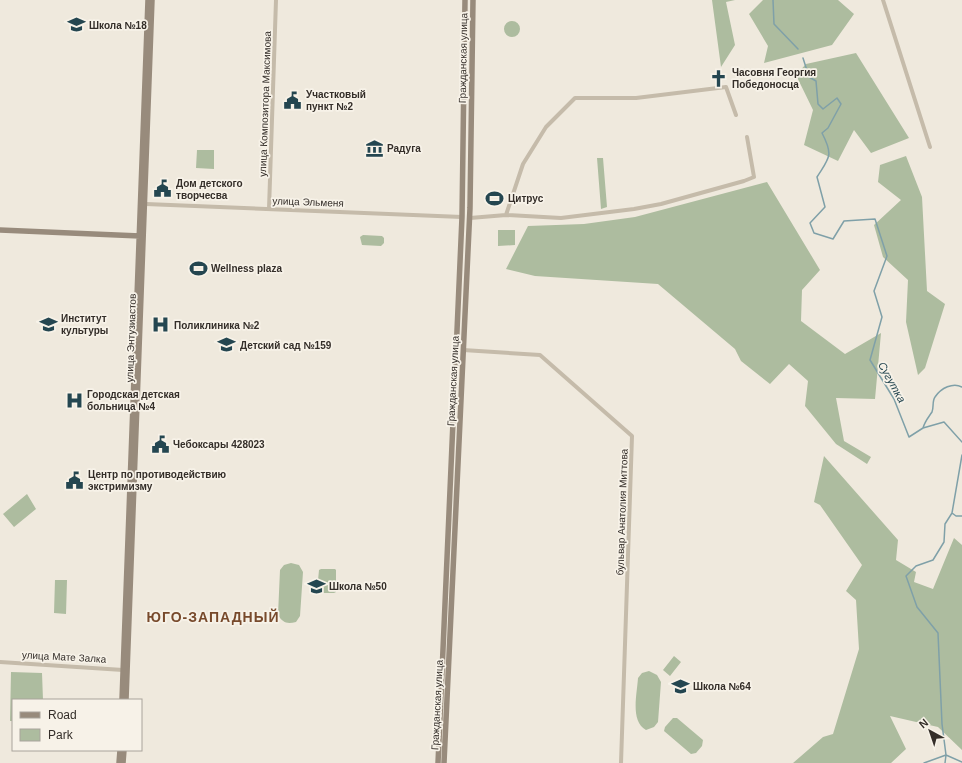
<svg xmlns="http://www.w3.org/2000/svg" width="962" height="763" font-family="Helvetica,sans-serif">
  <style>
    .green { fill: #adbc9f }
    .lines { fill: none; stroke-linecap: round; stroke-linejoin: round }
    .stream { stroke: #7fa0a8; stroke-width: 1.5 }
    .street { stroke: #c5bbaa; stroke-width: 4 }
    .secondary { stroke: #988b7c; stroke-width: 5.5 }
    .labels { text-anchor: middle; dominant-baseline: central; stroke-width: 3.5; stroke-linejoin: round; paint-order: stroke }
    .poi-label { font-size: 10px; font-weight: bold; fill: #342e29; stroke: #f7f2e8; text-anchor: start }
    .street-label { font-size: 10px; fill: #342e29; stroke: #f7f2e8 }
    .water-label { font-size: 11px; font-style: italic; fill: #244650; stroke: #f7f2e8 }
    .district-label { font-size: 14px; font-weight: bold; letter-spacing: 1px; fill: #784a2c; stroke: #f7f2e8 }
  </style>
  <rect width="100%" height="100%" fill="#efe9dd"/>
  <path class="green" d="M 712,0 L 735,0 L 726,2 L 735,45 L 721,67 Z
    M 763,0 L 838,0 L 854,14 L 832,45 L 764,63 L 768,46 L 749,14 Z
    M504 29a8 8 0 1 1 16 0a8 8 0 1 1-16 0Z
    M 856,53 L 909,138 L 871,153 L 854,130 L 838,161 L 804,145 L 813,110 L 796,75 L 806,64 Z
    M 197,150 L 214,150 L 214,169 L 196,168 Z
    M 906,156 L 922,197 L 927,291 L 945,304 L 925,368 L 918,375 L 906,322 L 908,280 L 883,257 L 874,225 L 901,200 L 878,182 L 880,165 Z
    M 597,158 L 603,158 L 607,207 L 601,209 Z
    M 767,182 L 820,270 L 802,290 L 801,321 L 845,354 L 881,333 L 875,399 L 836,398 L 844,441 L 871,457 L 867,464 L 836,444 L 805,406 L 808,381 L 789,364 L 770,384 L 741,361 L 735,349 L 658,284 L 535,276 L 506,269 L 528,226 L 584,224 L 635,217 Z
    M 498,230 L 515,230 L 515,245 L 498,246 Z
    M 363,235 L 382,236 L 384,238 L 384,243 L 381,246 L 362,245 L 360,237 Z
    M 824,456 L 898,540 L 896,560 L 916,572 L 914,582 L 933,589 L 954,538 L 962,545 L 962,750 L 938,727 L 890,716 L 906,749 L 891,763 L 793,763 L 823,737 L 833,734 L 859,649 L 856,600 L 846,591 L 862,565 L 820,505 L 814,502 Z
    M 27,494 L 36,509 L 14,527 L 3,514 Z
    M 291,563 L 299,565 L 303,572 L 300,616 L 296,622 C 287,624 283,623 278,615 L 280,570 L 284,565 Z
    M 321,569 L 335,569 L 336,570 L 336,592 L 334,593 L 319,593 L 317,591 L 319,570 Z
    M 55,580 L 67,580 L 66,614 L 54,613 Z
    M 674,656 L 681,662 L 670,676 L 663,670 Z
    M 649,671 L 657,675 L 661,682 L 658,722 L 654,727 L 646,730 C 630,721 637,694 638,678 L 642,673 Z
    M 11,672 L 42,673 L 43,700 L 13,700 L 13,721 L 10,721 Z
    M 673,718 L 677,718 L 703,740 L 702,746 L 696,753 L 691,754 L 664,731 L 665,727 Z"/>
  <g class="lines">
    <path class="stream" d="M 773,0 L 774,24 L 798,49
      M 803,58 L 809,77 L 816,81 L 818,104 L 823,109 L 837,98 L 841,104 L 828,128 L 822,133 C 834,156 829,158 817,177 L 825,207 L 810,223 L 814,233 L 833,239 L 844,221 L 875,219 L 887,256 L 874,291 L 882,317 L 870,360 L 894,399 L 909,437 L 923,428 L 944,422 L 962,442
      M 923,428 C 925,421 928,418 932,412 C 934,407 932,401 935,397 C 941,388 953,382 962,387
      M 952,513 L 956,516 L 962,516
      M 924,763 L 946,755 L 962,762
      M 945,763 L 946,755 L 942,724 L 938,633 L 917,607 L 906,576 L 916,566 L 933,560 L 944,542 L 945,524 L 952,513 L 962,455"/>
    <path class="street" d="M 883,0 L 930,147
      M 146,204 L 462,217
      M 269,209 L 276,0
      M 506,215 L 523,164 L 546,127 L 575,98 L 636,98 L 726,87 L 736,115
      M 470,218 L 506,215 L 561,218 L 634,209 L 661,204 L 744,181 L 754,177 L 747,137
      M 463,350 L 540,355 L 632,436 L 621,763
      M 0,662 L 123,670"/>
    <path class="secondary" d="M 0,230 L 140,236
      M 122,700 L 148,0
      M 126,700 L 152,0
      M 119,763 L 120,750
      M 123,763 L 124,750
      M 438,763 L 462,217 L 465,0
      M 444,763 L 470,208 L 473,0"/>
  </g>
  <defs>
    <symbol id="school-bare" viewBox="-9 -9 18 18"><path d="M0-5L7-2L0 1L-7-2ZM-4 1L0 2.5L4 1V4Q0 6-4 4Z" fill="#244650" stroke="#f7f2e8" stroke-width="2.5" paint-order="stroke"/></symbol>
    <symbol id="church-bare" viewBox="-9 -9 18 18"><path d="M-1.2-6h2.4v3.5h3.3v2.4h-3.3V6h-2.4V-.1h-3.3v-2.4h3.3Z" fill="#244650" stroke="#f7f2e8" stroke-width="2.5" paint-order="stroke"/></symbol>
    <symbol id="civic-bare" viewBox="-9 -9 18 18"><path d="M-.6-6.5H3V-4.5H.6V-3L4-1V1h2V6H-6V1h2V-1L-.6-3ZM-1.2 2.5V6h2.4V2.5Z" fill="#244650" stroke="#f7f2e8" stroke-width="2.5" paint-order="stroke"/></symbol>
    <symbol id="museum-bare" viewBox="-9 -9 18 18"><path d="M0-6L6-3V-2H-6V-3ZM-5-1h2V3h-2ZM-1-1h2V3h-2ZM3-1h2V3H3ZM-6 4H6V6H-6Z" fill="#244650" stroke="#f7f2e8" stroke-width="2.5" paint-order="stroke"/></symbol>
    <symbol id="stadium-bare" viewBox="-9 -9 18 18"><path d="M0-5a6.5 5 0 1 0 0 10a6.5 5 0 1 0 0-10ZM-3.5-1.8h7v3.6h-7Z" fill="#244650" stroke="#f7f2e8" stroke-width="2.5" paint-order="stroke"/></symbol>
    <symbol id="university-bare" viewBox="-9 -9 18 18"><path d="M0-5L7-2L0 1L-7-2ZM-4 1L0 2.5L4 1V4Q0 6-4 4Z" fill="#244650" stroke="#f7f2e8" stroke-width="2.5" paint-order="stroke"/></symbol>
    <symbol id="hospital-bare" viewBox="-9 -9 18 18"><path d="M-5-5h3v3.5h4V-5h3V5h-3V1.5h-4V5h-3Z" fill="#244650" stroke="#f7f2e8" stroke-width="2.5" paint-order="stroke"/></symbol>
  </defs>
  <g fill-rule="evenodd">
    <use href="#school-bare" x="64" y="12" width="25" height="25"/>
    <use href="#church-bare" x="706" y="66" width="25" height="25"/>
    <use href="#civic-bare" x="280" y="88" width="25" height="25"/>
    <use href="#museum-bare" x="362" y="136" width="25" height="25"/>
    <use href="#civic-bare" x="150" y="176" width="25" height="25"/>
    <use href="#stadium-bare" x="482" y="186" width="25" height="25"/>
    <use href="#stadium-bare" x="186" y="256" width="25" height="25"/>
    <use href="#university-bare" x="36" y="312" width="25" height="25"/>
    <use href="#hospital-bare" x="148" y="312" width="25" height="25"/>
    <use href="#school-bare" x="214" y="332" width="25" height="25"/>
    <use href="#hospital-bare" x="62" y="388" width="25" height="25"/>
    <use href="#civic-bare" x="148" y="432" width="25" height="25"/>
    <use href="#civic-bare" x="62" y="468" width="25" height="25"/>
    <use href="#school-bare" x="304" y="574" width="25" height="25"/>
    <use href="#school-bare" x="668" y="674" width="25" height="25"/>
  </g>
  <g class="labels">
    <g class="poi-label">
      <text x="89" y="25">Школа №18</text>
      <text x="732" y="72">Часовня Георгия<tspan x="732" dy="12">Победоносца</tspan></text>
      <text x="306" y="94">Участковый<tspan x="306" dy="12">пункт №2</tspan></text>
      <text x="387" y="148">Радуга</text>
      <text x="176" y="183">Дом детского<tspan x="176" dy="12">творчесва</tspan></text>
      <text x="508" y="198">Цитрус</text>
      <text x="211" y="268">Wellness plaza</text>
      <text x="61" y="318">Институт<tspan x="61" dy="12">культуры</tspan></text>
      <text x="174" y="325">Поликлиника №2</text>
      <text x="240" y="345">Детский сад №159</text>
      <text x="87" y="394">Городская детская<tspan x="87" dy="12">больница №4</tspan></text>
      <text x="173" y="444">Чебоксары 428023</text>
      <text x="88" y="474">Центр по противодействию<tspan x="88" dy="12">экстримизму</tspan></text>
      <text x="329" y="586">Школа №50</text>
      <text x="693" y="686">Школа №64</text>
    </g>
    <g class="street-label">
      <text transform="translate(463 58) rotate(-89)">Гражданская улица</text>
      <text transform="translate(265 104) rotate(-88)">улица Композитора Максимова</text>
      <text transform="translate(308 202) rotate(2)">улица Эльменя</text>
      <text transform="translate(131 338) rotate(-88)">улица Энтузиастов</text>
      <text transform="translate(453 381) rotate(-87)">Гражданская улица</text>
      <text transform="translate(622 512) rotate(-88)">бульвар Анатолия Миттова</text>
      <text transform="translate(64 657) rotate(3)">улица Мате Залка</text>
      <text transform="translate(437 705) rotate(-87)">Гражданская улица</text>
    </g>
    <g class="water-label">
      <text transform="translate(892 382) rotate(61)">Сугутка</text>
    </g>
    <g class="district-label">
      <text x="213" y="617">ЮГО-ЗАПАДНЫЙ</text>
    </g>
  </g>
  <rect x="12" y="699" width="130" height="52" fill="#f7f2e8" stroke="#a9a49c"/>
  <rect x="20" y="712" width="20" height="6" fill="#988b7c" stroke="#a9a49c"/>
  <text x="48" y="719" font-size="12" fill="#342e29">Road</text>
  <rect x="20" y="729" width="20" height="12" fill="#adbc9f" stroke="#a9a49c"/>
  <text x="48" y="739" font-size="12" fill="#342e29">Park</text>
  <g transform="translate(930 731) rotate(320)" stroke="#f7f2e8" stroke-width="3" paint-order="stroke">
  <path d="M0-3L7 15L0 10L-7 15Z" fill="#342e29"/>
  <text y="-6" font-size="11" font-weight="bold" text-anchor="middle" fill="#342e29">N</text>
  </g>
</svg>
